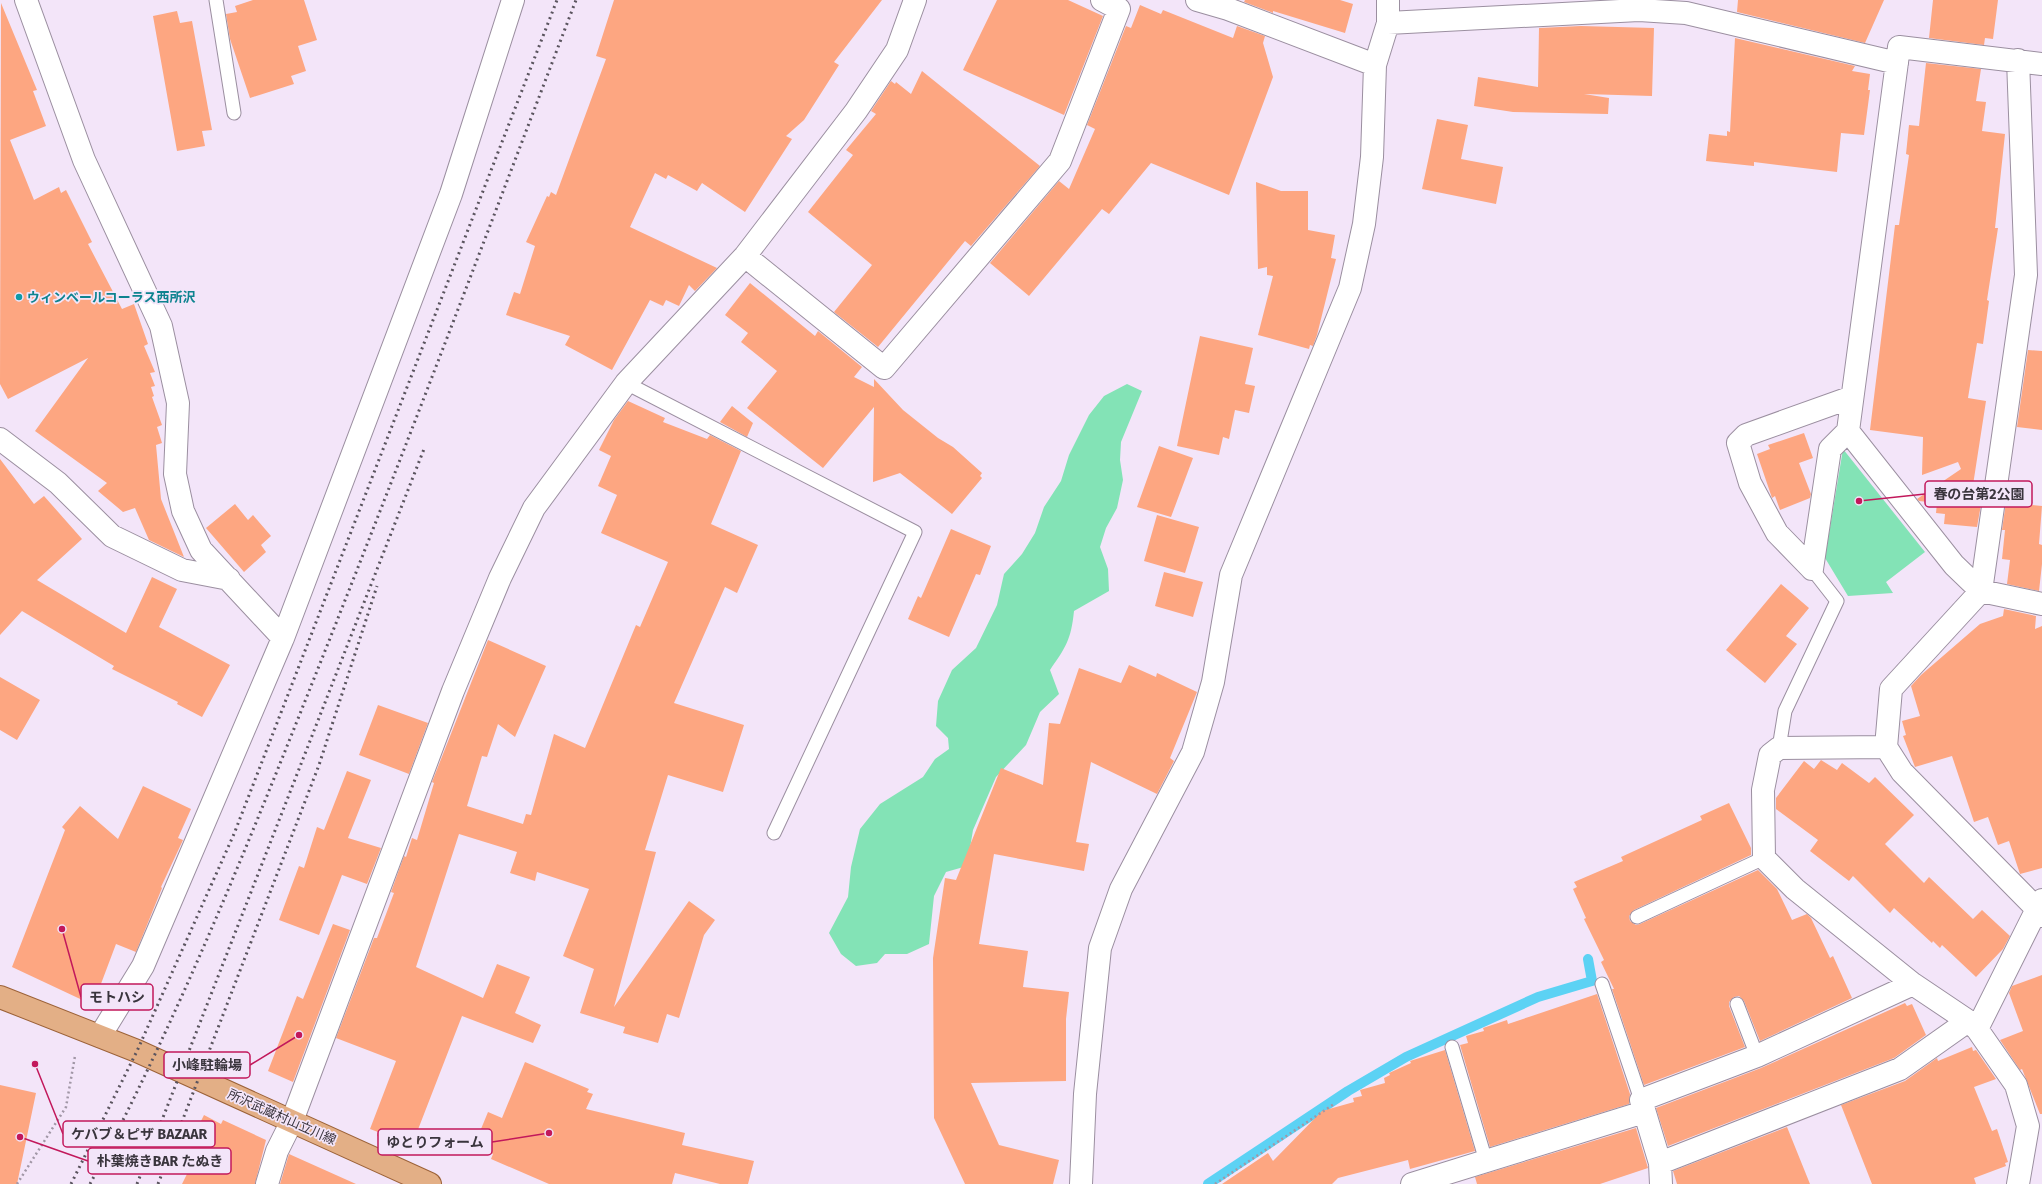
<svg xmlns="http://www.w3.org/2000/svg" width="2042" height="1184" font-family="'Fira Sans','Noto Sans JP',sans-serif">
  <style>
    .green { fill: #83e3b6 }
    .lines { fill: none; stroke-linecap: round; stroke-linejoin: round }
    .stream { stroke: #5cd2f4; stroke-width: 10 }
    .building { fill: #fda681 }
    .service-casing { stroke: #9b8fa0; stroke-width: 15 }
    .minor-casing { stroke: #9b8fa0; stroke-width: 24 }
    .primary-casing { stroke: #9c6238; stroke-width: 24 }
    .path { stroke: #a197a6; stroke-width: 2.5; stroke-dasharray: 2 3; stroke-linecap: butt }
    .service { stroke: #fff; stroke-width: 13 }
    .minor { stroke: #fff; stroke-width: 22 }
    .primary { stroke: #e3af86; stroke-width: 22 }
    .rail { stroke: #5a545e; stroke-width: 3; stroke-dasharray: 2 4; stroke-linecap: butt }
    .culture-dot { fill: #0f9aa8; stroke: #f3e5f9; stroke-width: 1.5 }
    .labels { text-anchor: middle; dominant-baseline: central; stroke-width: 3.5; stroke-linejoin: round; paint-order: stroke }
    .culture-label { font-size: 13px; font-weight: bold; fill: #0d838f; stroke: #f3e5f9; text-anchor: start }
    .street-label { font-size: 13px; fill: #3a353d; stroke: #f3e5f9 }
    .leader { fill: none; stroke: #c2185b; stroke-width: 1.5 }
    .callout-dot { fill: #c2185b; stroke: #f3e5f9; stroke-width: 1.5 }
    .callout { fill: #f3e5f9; stroke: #c2185b; stroke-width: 1.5 }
    .callout-label { font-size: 14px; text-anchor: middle; font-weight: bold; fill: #3a353d }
  </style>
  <rect width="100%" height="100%" fill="#f3e5f9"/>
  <path class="green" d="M 1127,384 L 1142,391 L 1121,442 L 1120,460 L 1123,480 L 1117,508 L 1106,528 L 1100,547 L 1108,569 L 1109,591 L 1074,611 C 1071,640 1066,647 1050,670 L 1059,694 L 1040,712 L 1026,745 L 996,777 L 973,830 L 967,866 L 946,872 L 934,896 L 929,944 L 907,954 L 885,954 L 877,963 L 856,966 L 841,954 L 829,933 L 848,897 L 851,867 L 860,829 L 880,804 L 923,777 L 935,759 L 949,749 L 948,738 L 936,726 L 938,701 L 952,670 L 976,648 L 997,605 L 1004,574 L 1022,554 L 1035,533 L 1044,507 L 1061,481 L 1069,455 L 1089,415 L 1104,396 Z
    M 1843,449 L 1925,552 L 1886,582 L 1893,593 L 1848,596 L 1825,558 Z"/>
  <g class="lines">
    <path class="stream" d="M 1208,1184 L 1348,1091 L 1406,1057 L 1538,997 L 1592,981 L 1588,959"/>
  </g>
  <path class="building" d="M 253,0 L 304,0 L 317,40 L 298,46 L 306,71 L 291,76 L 294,84 L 250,98 L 230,39 L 226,14 L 237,12 L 235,6 Z
    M 614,0 L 882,0 L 834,62 L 839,65 L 804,120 L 786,136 L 792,139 L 745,212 L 702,183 L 697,191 L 668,175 L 666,179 L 655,173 L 630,227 L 717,268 L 695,291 L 689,285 L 679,306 L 666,300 L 663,306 L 650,300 L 612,370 L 565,345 L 570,336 L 506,315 L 514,292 L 520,294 L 535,246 L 526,242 L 547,196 L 549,197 L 551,192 L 556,195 L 606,59 L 596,56 Z
    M 997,0 L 1068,0 L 1103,16 L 1064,115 L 963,70 Z
    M 1245,0 L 1340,0 L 1353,4 L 1345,33 L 1273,11 L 1273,13 L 1244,2 Z
    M 1738,0 L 1884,0 L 1865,43 L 1737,12 Z
    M 1933,0 L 1998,0 L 1993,39 L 1985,38 L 1984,45 L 1929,38 Z
    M 1,3 L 37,90 L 33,91 L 46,126 L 10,140 L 34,200 L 59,187 L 61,193 L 66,190 L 92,242 L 88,244 L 122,309 L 134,304 L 148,344 L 144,346 L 155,372 L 150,373 L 155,386 L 151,387 L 154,396 L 152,397 L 162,425 L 157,427 L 162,443 L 156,445 L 161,499 L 184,557 L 149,540 L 135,508 L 123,512 L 98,491 L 107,483 L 35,431 L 88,358 L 8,399 L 0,384 Z
    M 1140,5 L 1161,14 L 1163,10 L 1233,38 L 1237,26 L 1265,36 L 1263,43 L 1273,77 L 1229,195 L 1151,163 L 1109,214 L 1102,209 L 1029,296 L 990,263 L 1059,181 L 1069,189 L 1095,129 L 1087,125 L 1126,26 L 1131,28 Z
    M 177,11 L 180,23 L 192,21 L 212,130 L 202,131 L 205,146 L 177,151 L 153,16 Z
    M 1581,26 L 1654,28 L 1652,96 L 1584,94 L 1609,98 L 1608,114 L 1513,112 L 1474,106 L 1478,77 L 1538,87 L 1539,28 Z
    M 1735,38 L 1855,66 L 1852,71 L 1870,74 L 1868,90 L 1870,90 L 1864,135 L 1841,133 L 1837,172 L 1754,162 L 1754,166 L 1706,161 L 1709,134 L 1727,136 L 1727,131 L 1730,132 Z
    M 1926,63 L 1981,69 L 1976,101 L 1986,102 L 1982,131 L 2005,134 L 1995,228 L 1998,228 L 1987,300 L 1989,301 L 1983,344 L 1977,343 L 1968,398 L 1986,401 L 1973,485 L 1977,485 L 1975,498 L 1982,499 L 1977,527 L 1944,524 L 1945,514 L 1936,513 L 1937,503 L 1919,501 L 1917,499 L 1961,469 L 1958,462 L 1922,475 L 1923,437 L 1870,430 L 1895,225 L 1899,225 L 1909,155 L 1906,154 L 1909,125 L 1919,126 Z
    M 922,71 L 1040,166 L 971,246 L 965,241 L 878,347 L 834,312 L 872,265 L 808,212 L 853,155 L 846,150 L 876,114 L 871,111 L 891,81 L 895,84 L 896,82 L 911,94 Z
    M 1437,119 L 1468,125 L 1461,159 L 1503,167 L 1496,204 L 1422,189 Z
    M 1256,182 L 1281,191 L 1308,191 L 1308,230 L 1335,235 L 1331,258 L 1336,259 L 1317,335 L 1313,346 L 1310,345 L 1309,349 L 1258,335 L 1273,276 L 1267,275 L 1267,267 L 1258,269 Z
    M 750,283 L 815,336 L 818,331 L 862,367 L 854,377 L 874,387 L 874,379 L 903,410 L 938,438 L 953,447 L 982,473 L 980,476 L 982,478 L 952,514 L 900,473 L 873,482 L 874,407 L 823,468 L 747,408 L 777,371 L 741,342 L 748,333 L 725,315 Z
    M 1200,336 L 1253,348 L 1245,384 L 1255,386 L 1249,413 L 1235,410 L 1229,439 L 1223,437 L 1219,455 L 1177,446 Z
    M 2028,350 L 2042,351 L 2042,430 L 2017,427 Z
    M 628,401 L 665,418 L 663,422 L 707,439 L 710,435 L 741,451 L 711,524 L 758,545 L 737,593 L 725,587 L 674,703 L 744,725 L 723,792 L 668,775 L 645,850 L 656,852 L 614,1007 L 689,901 L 715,920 L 704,935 L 679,1018 L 667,1014 L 658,1043 L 623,1033 L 625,1027 L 580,1013 L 594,969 L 563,956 L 589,889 L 537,872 L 535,881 L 510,873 L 517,852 L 459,834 L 416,967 L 483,998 L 497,964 L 530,977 L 515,1013 L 541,1025 L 533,1043 L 462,1016 L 412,1145 L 405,1142 L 404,1146 L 377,1136 L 378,1132 L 370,1129 L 396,1061 L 336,1038 L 374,938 L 377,938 L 394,893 L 391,892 L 404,856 L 406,857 L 412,838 L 417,840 L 434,783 L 432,782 L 488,640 L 546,666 L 515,737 L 498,724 L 487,757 L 482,756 L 467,806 L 523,824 L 526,814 L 531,815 L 554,734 L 585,748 L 636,625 L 640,627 L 668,562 L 601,533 L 617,495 L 598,486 L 611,456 L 599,450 L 614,420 Z
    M 732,406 L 753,423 L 747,437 L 720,422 Z
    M 1804,433 L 1813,458 L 1799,463 L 1811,494 L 1810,498 L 1780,510 L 1775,496 L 1772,498 L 1771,495 L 1757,454 L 1770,449 L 1768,445 Z
    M 1159,446 L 1193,458 L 1171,517 L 1137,507 Z
    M 0,459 L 34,504 L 44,496 L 82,539 L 37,580 L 126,633 L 152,577 L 177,589 L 159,627 L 230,665 L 202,717 L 177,704 L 178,702 L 112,669 L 114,666 L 22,611 L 0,635 Z
    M 2006,502 L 2042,506 L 2039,544 L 2042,545 L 2042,564 L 2039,591 L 2007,584 L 2010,560 L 2002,559 L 2005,530 L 2002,530 Z
    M 235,504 L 248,520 L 253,515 L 271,536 L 261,545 L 266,552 L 244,572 L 206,528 Z
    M 1157,515 L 1199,527 L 1185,573 L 1144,561 Z
    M 951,529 L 991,546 L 980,575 L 976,574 L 949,637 L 908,619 L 918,596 L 921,598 Z
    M 1164,572 L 1203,582 L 1193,617 L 1155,606 Z
    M 1781,584 L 1809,608 L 1786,636 L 1797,644 L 1765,683 L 1726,650 Z
    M 2004,609 L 2036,616 L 2035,629 L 2042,626 L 2042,868 L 2020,874 L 2009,841 L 1998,845 L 1988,817 L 1974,822 L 1952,756 L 1915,767 L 1903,736 L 1906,735 L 1902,721 L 1920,716 L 1911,686 L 1921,675 L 1980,624 L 2003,616 Z
    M 1129,665 L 1156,677 L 1157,673 L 1197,692 L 1170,758 L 1174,761 L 1157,794 L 1091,762 L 1076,842 L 1089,844 L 1084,871 L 994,854 L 979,944 L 1028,951 L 1023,987 L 1069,992 L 1066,1019 L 1066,1081 L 971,1083 L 999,1145 L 1059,1160 L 1053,1184 L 965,1184 L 934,1118 L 933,958 L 945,878 L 956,880 L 1001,768 L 1043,785 L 1049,723 L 1060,724 L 1079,668 L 1121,683 Z
    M 0,677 L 40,700 L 17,740 L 0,730 Z
    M 378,705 L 428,723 L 409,774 L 359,755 Z
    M 1821,760 L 1837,770 L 1842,763 L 1869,783 L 1875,777 L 1914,815 L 1885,844 L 1924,883 L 1929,877 L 1973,919 L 1982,910 L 2010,936 L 2003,949 L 1976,977 L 1942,945 L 1940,948 L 1933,941 L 1932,943 L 1894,908 L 1890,913 L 1853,876 L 1849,881 L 1810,851 L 1818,840 L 1776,809 L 1776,798 L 1804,761 L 1814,769 Z
    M 347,771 L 371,780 L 348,838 L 381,848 L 367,884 L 342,875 L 319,935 L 279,920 L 299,866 L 304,868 L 317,827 L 324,830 Z
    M 143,786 L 191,809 L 178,838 L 183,840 L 161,887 L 162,888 L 136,952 L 116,944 L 93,1005 L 12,967 L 65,830 L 62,827 L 80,806 L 118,839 Z
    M 1729,803 L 1751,848 L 1751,855 L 1634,910 L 1629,916 L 1630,921 L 1636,925 L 1640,924 L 1758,870 L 1777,889 L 1792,920 L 1807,914 L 1811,918 L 1830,958 L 1833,956 L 1852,998 L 1760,1041 L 1744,1001 L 1739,996 L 1734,997 L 1729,1002 L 1729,1006 L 1745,1047 L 1644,1085 L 1612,989 L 1614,989 L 1601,962 L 1604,960 L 1584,919 L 1586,918 L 1573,889 L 1577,887 L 1574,882 L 1623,861 L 1621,857 L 1702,820 L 1700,816 Z
    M 333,924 L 350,930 L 293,1082 L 268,1071 L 297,996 L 303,999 Z
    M 2042,975 L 2042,1114 L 2040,1114 L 2022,1069 L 2020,1070 L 2000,1040 L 2023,1031 L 2009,993 L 2012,986 Z
    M 1597,994 L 1630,1094 L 1629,1104 L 1490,1147 L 1460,1045 L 1468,1043 L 1466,1036 L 1484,1031 L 1483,1028 L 1507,1020 L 1508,1024 Z
    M 1905,1003 L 1907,1006 L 1912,1004 L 1926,1035 L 1894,1058 L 1668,1146 L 1656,1108 L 1761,1068 Z
    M 1972,1047 L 1973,1051 L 1976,1050 L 1996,1079 L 1974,1087 L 1992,1131 L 1997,1129 L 2008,1162 L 2005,1163 L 2006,1166 L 1974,1178 L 1976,1184 L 1872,1184 L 1841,1105 L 1905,1081 L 1937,1058 L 1938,1061 Z
    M 1445,1050 L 1475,1151 L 1410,1169 L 1408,1160 L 1338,1178 L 1332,1184 L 1222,1184 L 1268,1153 L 1273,1161 L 1322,1111 L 1354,1102 L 1353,1098 L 1362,1096 L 1360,1090 L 1385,1083 L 1384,1078 L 1390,1075 L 1389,1073 L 1411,1063 L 1410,1061 Z
    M 525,1062 L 589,1089 L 587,1092 L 593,1094 L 586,1109 L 685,1133 L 682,1145 L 754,1161 L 748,1184 L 720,1184 L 675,1173 L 672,1184 L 549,1184 L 491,1159 L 493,1154 L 474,1146 L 488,1112 L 502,1118 Z
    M 0,1085 L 36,1093 L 17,1184 L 0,1184 Z
    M 204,1115 L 221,1124 L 223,1120 L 266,1140 L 255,1184 L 182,1184 L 190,1168 L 191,1141 Z
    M 1787,1127 L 1810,1184 L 1677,1184 L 1673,1171 Z
    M 1636,1128 L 1648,1168 L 1600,1184 L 1477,1184 L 1475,1177 Z
    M 289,1154 L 356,1184 L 280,1184 Z"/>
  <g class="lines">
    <defs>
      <path id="service" d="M 216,0 L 234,113
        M 626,383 L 915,532 L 774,833
        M 1779,748 L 1785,711 L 1837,601 L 1812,569
        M 1637,917 L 1764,858
        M 1602,984 L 1641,1100
        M 1737,1004 L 1757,1056
        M 1452,1047 L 1486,1161"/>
      <path id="minor" d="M 26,0 L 84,160 L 161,326 L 178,403 L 175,474 L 183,511 L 201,550 L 283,638
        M 1197,0 L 1228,9 L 1375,65
        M 1388,23 L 1639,10 L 1686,13 L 1897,63
        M 2018,60 L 2026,275 L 1981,591 L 1891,689 L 1886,747 L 1779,748 L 1770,755 L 1763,790 L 1764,858 L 1795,889 L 1913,984 L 1968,1021 L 1977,1029 L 2016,1085 L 2028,1126 L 2018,1184
        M 2042,64 L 1899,47 L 1848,431 L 1954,565 L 1981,591 L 2042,604
        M 745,256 L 884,368 L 1060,161 L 1119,9 L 1102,0
        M 0,439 L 58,483 L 112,536 L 182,570 L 229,579
        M 1812,569 L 1777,533 L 1750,483 L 1738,443 L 1746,435 L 1852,397
        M 1812,569 L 1830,449 L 1848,431
        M 1886,747 L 1902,772 L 2037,909 L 2042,900
        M 1977,1029 L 2037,909 L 2042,916
        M 100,1036 L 143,966 L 283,638 L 451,194 L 513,0
        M 1660,1163 L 1900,1069 L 1968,1021
        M 267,1184 L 277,1151 L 292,1121 L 453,691 L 500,578 L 534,508 L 626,383 L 745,256 L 856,111 L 897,50 L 915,0
        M 1081,1184 L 1085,1094 L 1100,948 L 1121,889 L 1193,752 L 1213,682 L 1231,575 L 1350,288 L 1364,224 L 1372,157 L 1375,65 L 1388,23 L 1388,0
        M 1412,1184 L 1644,1112
        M 1661,1184 L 1660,1163 L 1641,1100 L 1757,1056 L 1913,984"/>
      <path id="primary" d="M 0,997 L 137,1051 L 430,1184"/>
    </defs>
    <use href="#service" class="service-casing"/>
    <use href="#minor" class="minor-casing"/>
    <use href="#primary" class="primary-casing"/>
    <path class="path" d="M 17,1184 L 66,1107 L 75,1056
      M 1215,1184 L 1334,1104"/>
    <use href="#service" class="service"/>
    <use href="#minor" class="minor"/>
    <use href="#primary" class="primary"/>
    <path class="rail" d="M 71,1184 L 137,1051 L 234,834 L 557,0
      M 90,1184 C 179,1017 249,842 319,666 C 407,445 491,223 576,0
      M 137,1184 L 424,449
      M 158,1184 L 319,765 L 377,586"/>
  </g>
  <circle class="culture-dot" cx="19" cy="297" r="4"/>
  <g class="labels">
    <g class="culture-label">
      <text x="27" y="297">ウィンベールコーラス西所沢</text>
    </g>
    <g class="street-label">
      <text transform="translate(282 1117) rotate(24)">所沢武蔵村山立川線</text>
    </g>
  </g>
  <path class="leader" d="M1859 501L1925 494M62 929L81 997M299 1035L250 1065M35 1064L63 1134M549 1133L492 1142M20 1137L88 1161"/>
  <g class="callout-dot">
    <circle cx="1859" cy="501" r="4"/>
    <circle cx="62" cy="929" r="4"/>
    <circle cx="299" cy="1035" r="4"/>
    <circle cx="35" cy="1064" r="4"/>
    <circle cx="549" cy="1133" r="4"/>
    <circle cx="20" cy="1137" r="4"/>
  </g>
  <g class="callout">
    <rect x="1925" y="481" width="107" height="26" rx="4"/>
    <rect x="81" y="984" width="72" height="26" rx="4"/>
    <rect x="164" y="1052" width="86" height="26" rx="4"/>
    <rect x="63" y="1121" width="152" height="26" rx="4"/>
    <rect x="378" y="1129" width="114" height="26" rx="4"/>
    <rect x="88" y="1148" width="143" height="26" rx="4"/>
  </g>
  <g class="callout-label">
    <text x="1979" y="499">春の台第2公園</text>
    <text x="117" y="1002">モトハシ</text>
    <text x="207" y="1070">小峰駐輪場</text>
    <text x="139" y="1139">ケバブ＆ピザ BAZAAR</text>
    <text x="435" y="1147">ゆとりフォーム</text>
    <text x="160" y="1166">朴葉焼きBAR たぬき</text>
  </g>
</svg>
